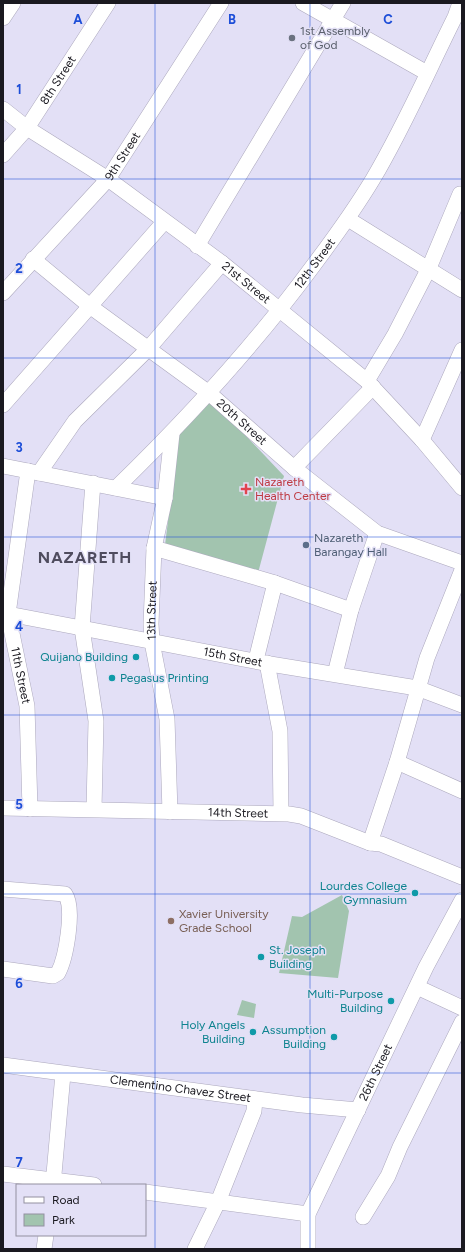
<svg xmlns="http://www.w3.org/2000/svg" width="465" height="1252" font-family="Figtree,sans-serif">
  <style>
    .green { fill: #a2c4af }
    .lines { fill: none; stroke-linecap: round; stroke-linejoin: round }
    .minor-casing { stroke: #aca8bd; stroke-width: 16 }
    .minor { stroke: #fff; stroke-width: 15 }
    .grid { fill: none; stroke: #1d4ed8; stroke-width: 1; stroke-opacity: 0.55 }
    .worship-dot { fill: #6b7280; stroke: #e3e0f6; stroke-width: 1.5 }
    .health-dot { fill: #e0444e; stroke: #e3e0f6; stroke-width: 1.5 }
    .service-dot { fill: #5c6f8a; stroke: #e3e0f6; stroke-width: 1.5 }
    .culture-dot { fill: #0f9aa8; stroke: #e3e0f6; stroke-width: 1.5 }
    .education-dot { fill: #8d6e63; stroke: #e3e0f6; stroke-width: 1.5 }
    .labels { text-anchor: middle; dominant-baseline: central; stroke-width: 3; stroke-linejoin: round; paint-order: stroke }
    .worship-label { font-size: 12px; fill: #5b616d; stroke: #e3e0f6; text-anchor: start }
    .street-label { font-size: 12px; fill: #1a1920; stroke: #e3e0f6 }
    .health-label { font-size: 12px; fill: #be3a42; stroke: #e3e0f6; text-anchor: start }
    .service-label { font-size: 12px; fill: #4e5e75; stroke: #e3e0f6; text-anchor: start }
    .culture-label { font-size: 12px; fill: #0d838f; stroke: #e3e0f6; text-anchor: end }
    .education-label { font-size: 12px; fill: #785e54; stroke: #e3e0f6; text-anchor: start }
    .district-label { font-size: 16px; font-weight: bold; letter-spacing: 1px; fill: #4f4c5e; stroke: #e3e0f6 }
    .grid-label { font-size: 13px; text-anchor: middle; font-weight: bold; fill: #1d4ed8; stroke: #e3e0f6; stroke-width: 3; stroke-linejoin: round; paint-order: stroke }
  </style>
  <rect width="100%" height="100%" fill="#e3e0f6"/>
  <path class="green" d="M 211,399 L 284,476 L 258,573 L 165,545 L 179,433 Z
    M 342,895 L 349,911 L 338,978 L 279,973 L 292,916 L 302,917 Z
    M 242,1000 L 256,1004 L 254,1018 L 237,1015 Z"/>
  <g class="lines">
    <defs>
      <g id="minor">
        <path d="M 303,3 L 427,73"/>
        <path d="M 3,18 L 13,3"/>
        <path id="s1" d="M 3,109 L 27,128 L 108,179 L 222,263 L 367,381 L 422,440 L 462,488"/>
        <path id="s2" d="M 3,155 L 27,128 L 108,3"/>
        <path d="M 348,219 L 462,290"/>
        <path d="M 197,246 L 343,3"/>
        <path id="s3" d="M 33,259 L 91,307 L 209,393 L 294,468 L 377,533 L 462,563"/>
        <path id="s4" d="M 3,293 L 108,179 L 221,3"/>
        <path d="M 367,381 L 395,334 L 429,268 L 460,194"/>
        <path d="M 3,405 L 164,222"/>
        <path d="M 422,440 L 462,350"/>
        <path d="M 3,466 L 165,498"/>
        <path d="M 294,468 L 373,387"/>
        <path id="s5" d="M 28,471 L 8,614 L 27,706 L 30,809"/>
        <path d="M 39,473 L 75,421 L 148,349 L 222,263"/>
        <path d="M 93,483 L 82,628 L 96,721 L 94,809"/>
        <path id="s6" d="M 116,488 C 187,419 254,346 313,266 C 334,238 355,209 373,179 C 404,127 428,71 455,17 L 460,3"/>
        <path d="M 154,548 L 275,583 L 351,610"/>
        <path id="s7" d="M 3,613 L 264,663 L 417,688 L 462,705"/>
        <path d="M 256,660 L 275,583"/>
        <path d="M 267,663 L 280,731 L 281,813"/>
        <path d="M 335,674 L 351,610 L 377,533"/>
        <path d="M 397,762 L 462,791"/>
        <path id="s8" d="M 3,808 L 289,814 L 301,816 L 370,843 L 381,844 L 462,877"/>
        <path id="s9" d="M 170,812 L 167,719 L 152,642 L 151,624 L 154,548 L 165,498 L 172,434"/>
        <path d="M 370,843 L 397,762 L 427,658 L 462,570"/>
        <path d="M 3,889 L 65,894 C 75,908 66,958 58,973 L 53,976 L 3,969"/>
        <path d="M 417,987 L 462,1008"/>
        <path id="s10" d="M 3,1065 L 302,1105 L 358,1110"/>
        <path d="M 3,1174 L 94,1185"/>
        <path d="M 53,1185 L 63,1074"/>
        <path d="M 145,1192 L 308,1214"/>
        <path d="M 363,1217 L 388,1176 L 400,1147 L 462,1022"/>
        <path d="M 44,1249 L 46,1235"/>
        <path d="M 195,1249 L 218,1202 L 254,1111 L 255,1099"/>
        <path id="s11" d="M 308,1249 L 308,1214 L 426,967 L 462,900"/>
      </g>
    </defs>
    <use href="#minor" class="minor-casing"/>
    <use href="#minor" class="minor"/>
  </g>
  <path class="grid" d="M 155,3 L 155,1249M 310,3 L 310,1249M 3,179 L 462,179M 3,358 L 462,358M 3,537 L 462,537M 3,715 L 462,715M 3,894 L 462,894M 3,1073 L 462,1073"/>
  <circle class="worship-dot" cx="292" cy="38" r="4"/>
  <path class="health-dot" d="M244 483h4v4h4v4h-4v4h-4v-4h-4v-4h4z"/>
  <circle class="service-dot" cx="306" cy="545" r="4"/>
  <g class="culture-dot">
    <circle cx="136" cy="657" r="4"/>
    <circle cx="112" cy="678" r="4"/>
    <circle cx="415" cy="893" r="4"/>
    <circle cx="261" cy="957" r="4"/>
    <circle cx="391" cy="1001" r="4"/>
    <circle cx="253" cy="1032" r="4"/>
    <circle cx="334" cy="1037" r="4"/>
  </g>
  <circle class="education-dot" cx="171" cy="921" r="4"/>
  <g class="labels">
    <g class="worship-label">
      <text x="300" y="31">1st Assembly<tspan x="300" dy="14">of God</tspan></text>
    </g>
    <g class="street-label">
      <text stroke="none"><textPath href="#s2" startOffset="93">8th Street</textPath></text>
      <text stroke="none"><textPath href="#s4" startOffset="182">9th Street</textPath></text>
      <text stroke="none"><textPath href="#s6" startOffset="300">12th Street</textPath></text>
      <text stroke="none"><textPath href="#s1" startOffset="299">21st Street</textPath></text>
      <text stroke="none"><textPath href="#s3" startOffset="265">20th Street</textPath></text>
      <text stroke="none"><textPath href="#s9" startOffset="203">13th Street</textPath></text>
      <text stroke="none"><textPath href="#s7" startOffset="234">15th Street</textPath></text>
      <text stroke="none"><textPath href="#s5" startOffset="207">11th Street</textPath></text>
      <text stroke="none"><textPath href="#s8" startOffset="235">14th Street</textPath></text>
      <text stroke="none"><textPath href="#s11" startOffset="192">26th Street</textPath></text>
      <text stroke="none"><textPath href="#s10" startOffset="179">Clementino Chavez Street</textPath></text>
    </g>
    <g class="health-label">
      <text x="255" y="482">Nazareth<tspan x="255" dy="14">Health Center</tspan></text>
    </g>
    <g class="service-label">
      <text x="314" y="538">Nazareth<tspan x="314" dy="14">Barangay Hall</tspan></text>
    </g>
    <g class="culture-label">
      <text x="128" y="657">Quijano Building</text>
      <text x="120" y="678" text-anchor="start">Pegasus Printing</text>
      <text x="407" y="886">Lourdes College<tspan x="407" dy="14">Gymnasium</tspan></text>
      <text x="269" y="950" text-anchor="start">St. Joseph<tspan x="269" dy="14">Building</tspan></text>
      <text x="383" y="994">Multi-Purpose<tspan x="383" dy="14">Building</tspan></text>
      <text x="245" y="1025">Holy Angels<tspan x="245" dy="14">Building</tspan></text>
      <text x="326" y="1030">Assumption<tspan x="326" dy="14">Building</tspan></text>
    </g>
    <g class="education-label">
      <text x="179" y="914">Xavier University<tspan x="179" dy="14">Grade School</tspan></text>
    </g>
    <g class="district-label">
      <text x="85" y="557">NAZARETH</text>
    </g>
  </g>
  <g class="grid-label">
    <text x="78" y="24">A</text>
    <text x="232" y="24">B</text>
    <text x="388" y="24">C</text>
    <text x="19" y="94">1</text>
    <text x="19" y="273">2</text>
    <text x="19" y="452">3</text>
    <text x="19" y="631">4</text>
    <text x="19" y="809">5</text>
    <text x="19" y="988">6</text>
    <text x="19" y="1167">7</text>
  </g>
  <rect width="465" height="1252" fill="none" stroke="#1a1920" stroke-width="8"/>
  <rect x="16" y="1184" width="130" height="52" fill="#e3e0f6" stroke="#9390a0"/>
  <rect x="24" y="1197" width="20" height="6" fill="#ffffff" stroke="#9390a0"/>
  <text x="52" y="1204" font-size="12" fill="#1a1920">Road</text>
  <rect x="24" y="1214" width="20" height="12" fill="#a2c4af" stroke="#9390a0"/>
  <text x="52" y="1224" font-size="12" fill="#1a1920">Park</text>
</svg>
